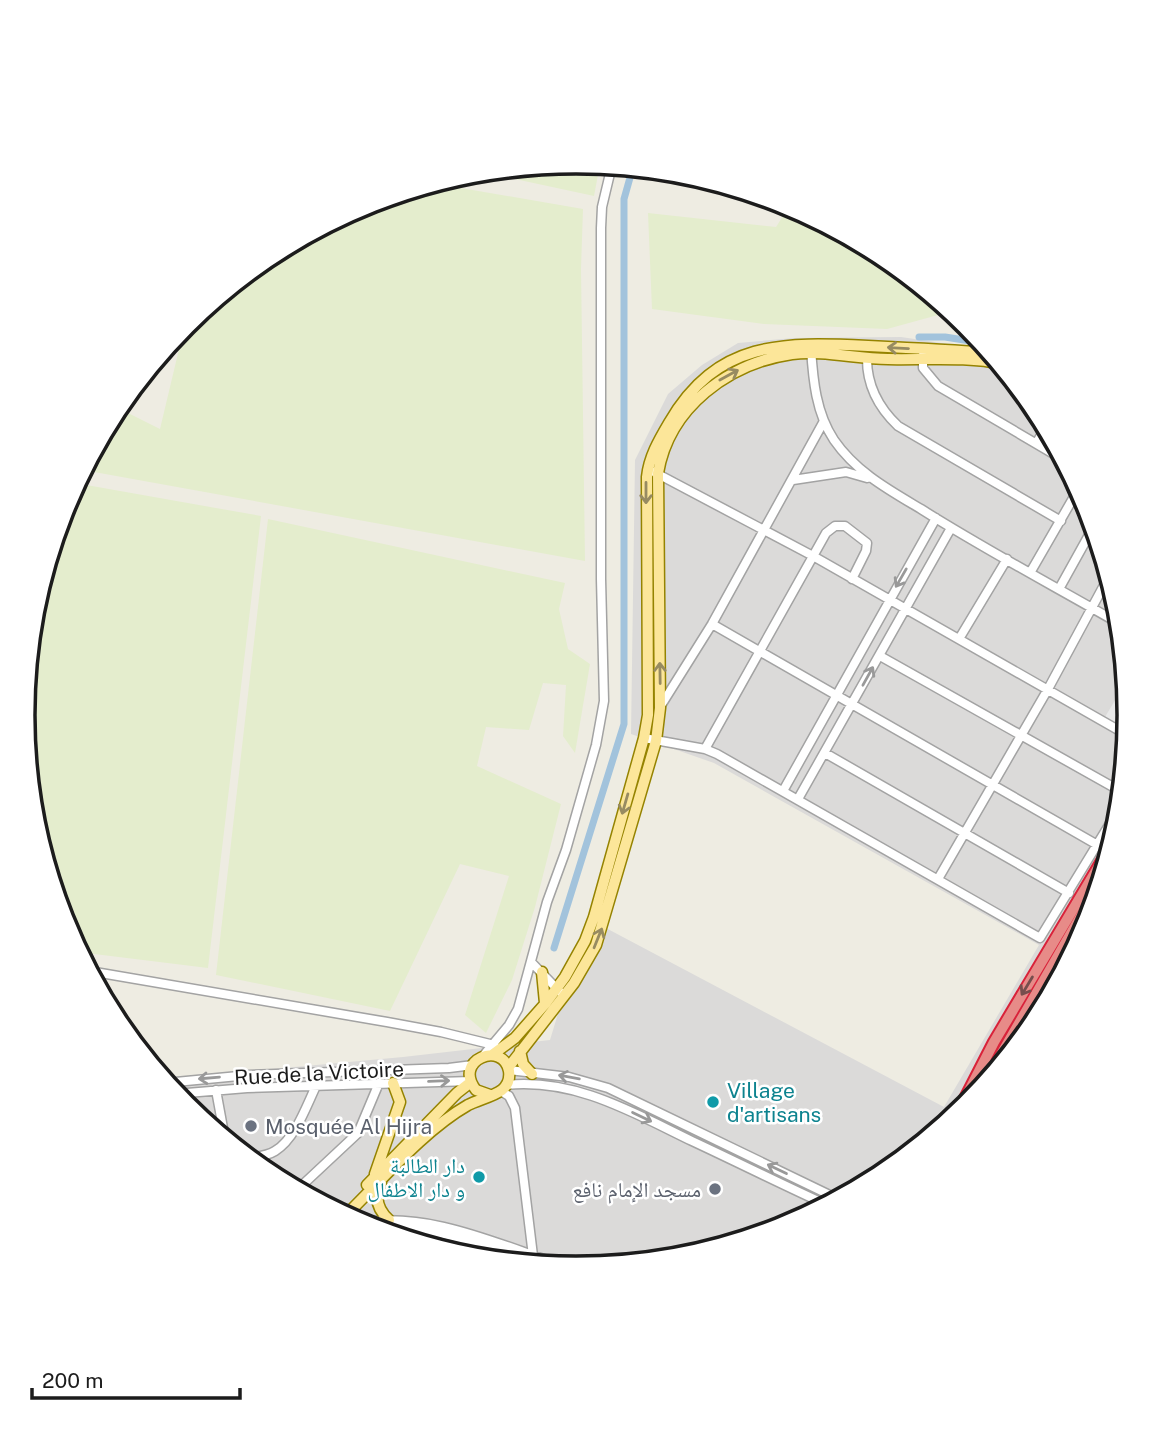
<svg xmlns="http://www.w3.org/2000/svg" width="1152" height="1430" font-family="'Public Sans','Noto Naskh Arabic',sans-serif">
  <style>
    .residential { fill: #dbdad9 }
    .farmland { fill: #e4edcd }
    .parking { fill: #e8e8e8 }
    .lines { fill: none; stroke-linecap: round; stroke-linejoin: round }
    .canal { stroke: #a2c3dc; stroke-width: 7 }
    .minor-casing { stroke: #a3a3a3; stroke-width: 11 }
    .major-casing { stroke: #958300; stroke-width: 13 }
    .highway-casing { stroke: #d9223a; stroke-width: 14 }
    .minor { stroke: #fff; stroke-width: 8 }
    .major { stroke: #fce699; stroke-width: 10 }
    .highway { stroke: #e78b88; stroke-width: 10 }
    .oneway { stroke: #978b61 }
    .oneway2 { stroke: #999 }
    .oneway3 { stroke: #774e4d }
    .culture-dot { fill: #0f9aa8; stroke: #fff; stroke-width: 2.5 }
    .worship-dot { fill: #6b7280; stroke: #fff; stroke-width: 2.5 }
    .labels { text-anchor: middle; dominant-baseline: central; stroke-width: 5; stroke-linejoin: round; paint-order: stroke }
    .street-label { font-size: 21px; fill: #1c1c1c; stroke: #fff }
    .culture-label { font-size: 21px; fill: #0d838f; stroke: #fff; text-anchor: start }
    .worship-label { font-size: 21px; fill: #5b616d; stroke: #fff; text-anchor: start }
    .rim { fill: none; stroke: #1c1c1c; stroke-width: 3.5 }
  </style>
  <rect width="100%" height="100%" fill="#eeece2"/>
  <path class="residential" d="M 901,337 L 988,350 L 1036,408 L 1087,504 L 1119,607 L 1129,715 L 1119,823 L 1087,927 L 1036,1023 L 967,1106 L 883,1175 L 787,1226 L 684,1258 L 576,1268 L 468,1258 L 364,1226 L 268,1175 L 185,1106 L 163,1079 L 403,1057 L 550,1040 L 587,918 L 944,1107 L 1039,945 L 714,763 L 631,734 L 635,460 L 668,394 L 702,365 L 738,343 L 794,338 Z"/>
  <path class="farmland" d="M 576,162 L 600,164 L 594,196 L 477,171 Z
    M 432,183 L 583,209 L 581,269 L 585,561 L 83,470 L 116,407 L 160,429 L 185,324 L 269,255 L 365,204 Z
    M 790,205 L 884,255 L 965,322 L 938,315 L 887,329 L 764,324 L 652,309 L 648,213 L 776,227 Z
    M 75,483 L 261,516 L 208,968 L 78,952 L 65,926 L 33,823 L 23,715 L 33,607 L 65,503 Z
    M 268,519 L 565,583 L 559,609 L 568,649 L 590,664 L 575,753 L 563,736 L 566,685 L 543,683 L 529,730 L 486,727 L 477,766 L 561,804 L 535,907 L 512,980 L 486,1033 L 465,1015 L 509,876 L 460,864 L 390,1011 L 216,975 Z"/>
  <path class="parking" d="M 1126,682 L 1129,715 L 1128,731 L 1105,717 Z"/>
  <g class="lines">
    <path class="canal" d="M 919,337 L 945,337 L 983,343
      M 554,948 L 624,724 L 624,199 L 633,167"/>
    <defs>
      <path id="minor" d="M 811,348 C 813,380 816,413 834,440 C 856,472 889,490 921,509 C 986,550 1054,586 1120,624
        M 923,355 L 923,368 L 938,386 L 1064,460
        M 867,359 C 867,385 879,408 898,426 L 1061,521
        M 1037,442 L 1046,427
        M 654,472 L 813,556 L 1127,735
        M 793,480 L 846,472 L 867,478
        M 1030,573 L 1079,488
        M 1059,589 L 1094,526
        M 712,624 L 1108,851
        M 959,639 L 1007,559
        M 880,656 L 1122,792
        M 660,707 L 712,624 L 824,421
        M 644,738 L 705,749 L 717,754 L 1040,938 L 1120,807
        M 705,749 L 826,533 L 835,526 L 845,526 L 867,543 L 866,551 L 852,579
        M 825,753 L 1069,893
        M 783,791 L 936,518
        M 798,799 L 951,528
        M 938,879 L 1048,689 L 1109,576
        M 532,963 L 560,992
        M 89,971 L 387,1022 L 441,1032 L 494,1045
        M 483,1056 L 509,1025 L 518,1009 L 547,902 L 566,850 L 596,745 L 604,701 L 601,579 L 601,228 L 602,207 L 612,165
        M 509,1070 L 569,1077 L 608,1088 L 838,1199
        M 165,1083 L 249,1075 L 449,1068 L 473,1065
        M 506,1085 C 575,1078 632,1112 692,1141 C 737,1162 781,1184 827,1205
        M 216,1090 L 225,1139
        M 501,1091 L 509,1096 L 515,1108 L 534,1264
        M 175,1094 L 247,1088 L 471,1081
        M 208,1126 L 221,1123
        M 248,1158 C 257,1157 267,1156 275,1151 C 295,1139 306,1107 316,1086
        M 297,1190 L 358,1133 L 379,1083
        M 359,1223 C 429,1210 502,1246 567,1267
        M 374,1229 C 431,1222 484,1247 537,1264"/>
      <path id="major" d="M 542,972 L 545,1003
        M 520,1051 L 523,1064 L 532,1074
        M 492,1055 L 515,1038 L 545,1004 L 565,977 L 585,941 L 594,917 L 644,738 L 648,715 L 647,477 C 649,457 659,440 669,423 C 717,340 783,342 868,346 C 909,348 950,350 991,353
        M 508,1068 L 574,983 L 596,945 L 656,741 L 660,708 L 658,473 C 669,407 729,363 792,354 C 823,350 857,359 888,359 C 919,360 973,356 1000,364
        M 375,1174 L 400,1102 L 393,1083
        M 381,1183 C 374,1197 377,1209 389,1220
        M 367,1185 L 457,1093 L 471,1082
        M 345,1216 C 382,1180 424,1130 468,1105 C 478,1100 494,1096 502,1090 C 508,1085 510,1078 509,1071 C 503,1040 452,1060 476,1090 L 490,1095"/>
      <path id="highway" d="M 980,1091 L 1100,883
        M 956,1116 L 994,1042 L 1112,844"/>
    </defs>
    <use href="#minor" class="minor-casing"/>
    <use href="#major" class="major-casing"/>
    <use href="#highway" class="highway-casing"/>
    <use href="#minor" class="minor"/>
    <use href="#major" class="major"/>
    <use href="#highway" class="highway"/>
  </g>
  <defs><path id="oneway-shaft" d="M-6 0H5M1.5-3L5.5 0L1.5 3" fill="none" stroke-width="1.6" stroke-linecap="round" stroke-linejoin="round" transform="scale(1.75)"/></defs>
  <g class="oneway">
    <use href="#oneway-shaft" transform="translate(898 348) rotate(-177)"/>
    <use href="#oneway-shaft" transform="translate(729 375) rotate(-29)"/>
    <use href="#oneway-shaft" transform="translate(646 493) rotate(90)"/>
    <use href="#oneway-shaft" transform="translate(660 673) rotate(-91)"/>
    <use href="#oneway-shaft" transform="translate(625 804) rotate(106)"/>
    <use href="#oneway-shaft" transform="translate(598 938) rotate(-68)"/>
  </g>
  <g class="oneway2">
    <use href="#oneway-shaft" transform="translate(901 578) rotate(120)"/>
    <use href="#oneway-shaft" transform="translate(868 676) rotate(-61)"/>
    <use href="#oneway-shaft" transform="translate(569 1077) rotate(-170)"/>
    <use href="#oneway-shaft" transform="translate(209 1078) rotate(175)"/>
    <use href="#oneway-shaft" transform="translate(439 1081) rotate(-2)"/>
    <use href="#oneway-shaft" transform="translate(642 1117) rotate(26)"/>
    <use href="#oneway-shaft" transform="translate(777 1169) rotate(-154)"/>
  </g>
  <use class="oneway3" href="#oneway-shaft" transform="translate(1027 986) rotate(121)"/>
  <g class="culture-dot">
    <circle cx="713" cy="1102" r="7"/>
    <circle cx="479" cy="1177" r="7"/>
  </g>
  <g class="worship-dot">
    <circle cx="251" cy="1126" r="7"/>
    <circle cx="715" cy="1189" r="7"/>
  </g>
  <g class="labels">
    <g class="street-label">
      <text transform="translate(319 1073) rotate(-3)">Rue de la Victoire</text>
    </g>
    <g class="culture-label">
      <text x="727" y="1090">Village<tspan x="727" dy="24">d'artisans</tspan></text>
      <text x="465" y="1165" text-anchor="end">دار الطالبة<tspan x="465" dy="24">و دار الاطفال</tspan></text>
    </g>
    <g class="worship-label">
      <text x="265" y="1126">Mosquée Al Hijra</text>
      <text x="701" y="1189" text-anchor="end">مسجد الإمام نافع</text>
    </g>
  </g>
  <path d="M0 0H1152V1430H0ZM35 715a541 541 0 1 1 1082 0a541 541 0 1 1-1082 0Z" fill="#fff" fill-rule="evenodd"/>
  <path class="rim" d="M35 715a541 541 0 1 1 1082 0a541 541 0 1 1-1082 0Z"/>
  <path d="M32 1388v10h208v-10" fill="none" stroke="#1c1c1c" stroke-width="3.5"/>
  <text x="42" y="1388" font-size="21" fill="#1c1c1c" stroke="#ffffff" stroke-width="5" paint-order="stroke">200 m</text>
</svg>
